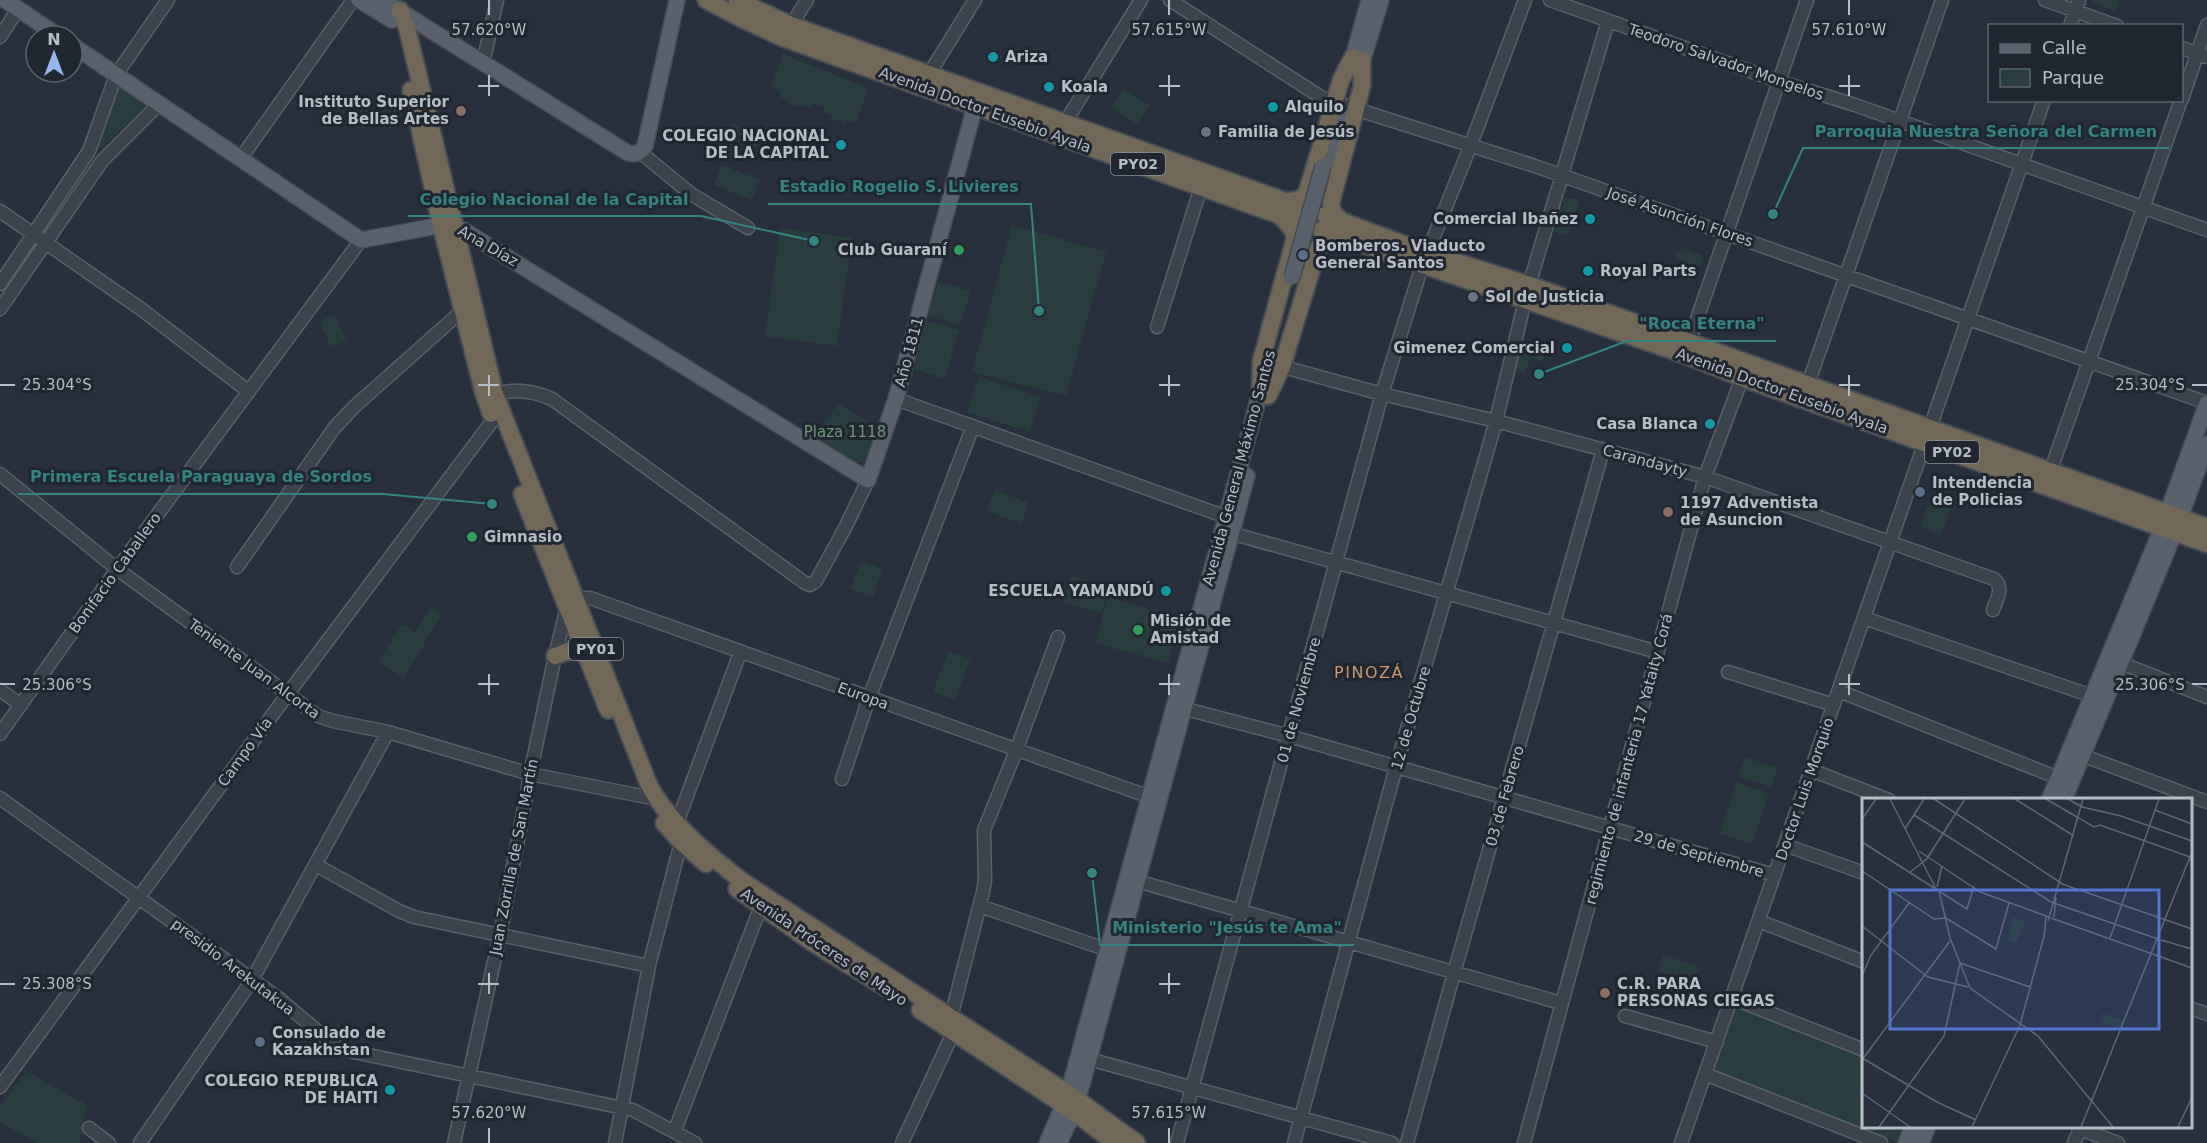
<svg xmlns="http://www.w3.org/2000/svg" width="2207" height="1143" font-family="'DejaVu Sans',sans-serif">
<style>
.green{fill:#2a3d3e}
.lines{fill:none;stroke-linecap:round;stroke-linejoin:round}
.minor-casing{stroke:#59606a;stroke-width:15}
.major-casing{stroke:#444b55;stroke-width:18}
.highway-casing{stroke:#464d57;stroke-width:20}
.minor{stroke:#3b424c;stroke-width:12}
.major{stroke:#59616c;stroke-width:15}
.highway{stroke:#716858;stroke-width:16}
.major-bridge-casing{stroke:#444b55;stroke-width:18;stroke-linecap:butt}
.major-bridge{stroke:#59616c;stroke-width:15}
.ticks{fill:none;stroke:#b7bdc7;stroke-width:2}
.culture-dot{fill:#0f9aa8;stroke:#202731;stroke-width:2}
.education-dot{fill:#8d6e63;stroke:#202731;stroke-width:2}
.worship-dot{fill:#6b7280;stroke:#202731;stroke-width:2}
.leisure-dot{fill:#2e9e5b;stroke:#202731;stroke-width:2}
.service-dot{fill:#5c6f8a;stroke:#202731;stroke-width:2}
.labels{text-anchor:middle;stroke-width:6;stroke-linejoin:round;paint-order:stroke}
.shield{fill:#202731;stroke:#8a909a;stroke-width:1.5}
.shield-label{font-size:14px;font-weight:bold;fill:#b7bdc7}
.poi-label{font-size:15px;font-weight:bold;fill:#b7bdc7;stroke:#202731;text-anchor:start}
.street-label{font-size:15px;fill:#b7bdc7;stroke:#202731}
.park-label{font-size:15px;fill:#709679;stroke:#202731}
.neighbourhood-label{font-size:16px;letter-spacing:1.5px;fill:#ca976f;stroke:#202731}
.inset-road{fill:none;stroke:#616874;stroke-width:1.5}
.view{fill:#5375d2;fill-opacity:0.15;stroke:#5375d2;stroke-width:3}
.inset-edge{fill:none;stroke:#b7bdc7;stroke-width:3}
.ticks-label{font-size:15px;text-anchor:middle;fill:#b7bdc7;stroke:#202731;stroke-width:6;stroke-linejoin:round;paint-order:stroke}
.leader{fill:none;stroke:#318480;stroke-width:2}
.callout-dot{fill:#318480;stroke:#202731;stroke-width:2}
.callout-label{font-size:16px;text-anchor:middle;font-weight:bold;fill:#318480;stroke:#202731;stroke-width:6;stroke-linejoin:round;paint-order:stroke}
</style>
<rect width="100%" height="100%" fill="#27303c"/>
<!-- green -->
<path class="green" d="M 2093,0 L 2120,0 L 2116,11 L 2092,2 Z
M 783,54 L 868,88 L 856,123 L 847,120 L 846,124 L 831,118 L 832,116 L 823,112 L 825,107 L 813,103 L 811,108 L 802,105 L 801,108 L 788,103 L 789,100 L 780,97 L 781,91 L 771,88 Z
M 117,83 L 147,103 L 147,105 L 101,148 L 98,146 L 115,84 Z
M 1123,89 L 1150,105 L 1137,125 L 1111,108 Z
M 730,123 L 761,134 L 756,148 L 725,136 Z
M 722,165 L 760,180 L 752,200 L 714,185 Z
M 84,168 L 87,168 L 87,170 L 43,230 Z
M 1565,198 L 1580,199 L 1568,236 L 1554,231 Z
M 1012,225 L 1106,252 L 1066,396 L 972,372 Z
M 780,228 L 852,238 L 837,346 L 765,336 Z
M 1680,247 L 1704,256 L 1700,267 L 1674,258 L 1676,250 L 1679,251 Z
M 938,282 L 971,291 L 960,325 L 928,316 Z
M 335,314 L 346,341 L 331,347 L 319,321 Z
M 927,321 L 959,330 L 945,379 L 914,369 Z
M 1523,347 L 1545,354 L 1543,361 L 1530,357 L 1525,373 L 1516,370 Z
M 979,377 L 1041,397 L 1030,432 L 967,412 Z
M 838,403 L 878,427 L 867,461 L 855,463 L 814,439 Z
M 1934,488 L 1955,496 L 1941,535 L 1920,527 Z
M 995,490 L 1029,503 L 1021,524 L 987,511 Z
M 861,561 L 883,569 L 873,597 L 850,589 Z
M 1072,576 L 1110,587 L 1101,613 L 1063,602 Z
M 1108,597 L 1181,618 L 1168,663 L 1095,643 Z
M 430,607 L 442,614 L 404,678 L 378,662 L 402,624 L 415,632 Z
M 948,651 L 970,659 L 955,700 L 933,692 Z
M 1745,757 L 1778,768 L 1771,787 L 1738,776 Z
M 1736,782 L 1769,794 L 1752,844 L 1719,833 Z
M 1663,955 L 1699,967 L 1694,983 L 1658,971 Z
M 1737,1006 L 1863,1053 L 1864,1126 L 1907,1127 L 1899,1142 L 1894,1142 L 1716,1073 L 1715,1068 Z
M 26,1071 L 87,1105 L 79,1143 L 38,1143 L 0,1123 L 0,1107 Z"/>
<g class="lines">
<!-- minor casing -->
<g class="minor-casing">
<path id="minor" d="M 1170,0 L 1324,99 L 1532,165 L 2207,403
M 1550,0 L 1778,81 L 1855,105 L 2207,230
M 2045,0 L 2117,26
M 2070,26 L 2079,0
M 787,32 L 807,0
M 0,37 L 18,9
M 2182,48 L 2207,57
M 483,63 L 497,0
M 929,74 L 975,0
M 2182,99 L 2207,25
M 1061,129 L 1141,0
M 640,152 L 691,194 L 748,228
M 241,158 L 353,0
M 0,211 L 141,309 L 248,391
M 0,284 L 89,151 L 116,75 L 168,0
M 0,309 L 102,161 L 159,104
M 1157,327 L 1201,187
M 1687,348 L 1807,0
M 1276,365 L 1382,394 L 1496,421 L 1705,477 L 1994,579 C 2004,587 1997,599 1993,610
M 1806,390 L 1942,0
M 489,397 C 510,387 531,390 552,399 L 805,583 L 810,585 L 816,581 L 846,526 L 868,480
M 896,399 L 1232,519
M 0,474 L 117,569 L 318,716 L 333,721 L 388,732 L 530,774 L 657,799
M 2048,478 L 2181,100
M 1223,531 L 1658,652
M 237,567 L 335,427 L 355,406 L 463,310
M 1864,618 L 2098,698
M 2113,660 L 2207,697
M 1728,672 L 1834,705
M 0,690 L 21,705
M 1839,691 L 2066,781
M 1178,707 L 1289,736 L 1774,875
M 0,734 L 117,569 L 361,240
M 2076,753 L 2207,802
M 1811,770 L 1889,800
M 842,779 L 869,698 L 973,426
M 0,798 L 277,997 L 334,1045 L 344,1050 L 633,1110 L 695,1143
M 1785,845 L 1864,873
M 316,865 L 399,911 L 414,917 L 649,966
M 1130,879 L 1561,1003
M 980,906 L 1108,950
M 1759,921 L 1864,962
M 1732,998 L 1864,1050
M 2190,1008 L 2207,1014
M 1625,1016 L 1717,1042
M 951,1017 L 983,892 L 985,880 L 984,830 L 1016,751 L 1058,637
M 1089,1059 L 1392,1143
M 1705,1074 L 1881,1143
M 0,1087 L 287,695 L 493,420
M 89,1128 L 109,1143
M 2080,1129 L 2118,1143
M 675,1130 L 761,906
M 140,1143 L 252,980 L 388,732
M 454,1143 L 500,935 L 532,765 L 555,656 L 567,607 L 576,598 L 590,598 L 1150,797
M 615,1143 L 649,966 L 681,842 L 677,823 L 740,653
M 902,1143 L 953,1033
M 1177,1143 L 1382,394 L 1422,266 L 1470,147 L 1525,0
M 1294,1143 L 1396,767 L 1496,421 L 1527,292 L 1608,21
M 1407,1143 L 1454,973 L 1603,450
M 1524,1143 L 1705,477 L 1742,378
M 1681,1143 L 2044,100
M 2074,1143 L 2081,1126"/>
</g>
<!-- major casing -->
<g class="major-casing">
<path id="major" d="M 5,0 L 58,36
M 359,0 L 392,20
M 382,0 L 628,153 C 637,155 640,153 645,146 L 677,0
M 72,45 L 361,240 L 448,224 L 463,230 L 868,480 L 896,399 L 975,106
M 1353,58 L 1369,0
M 1359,72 L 1381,0
M 1331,169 L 1345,118
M 2049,800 L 2162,528 L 2207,403
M 2064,800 L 2175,532 L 2207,444
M 1047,1143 L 1068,1094 L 1263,382
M 1059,1143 L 1074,1112 L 1089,1059 L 1247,476
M 1906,1143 L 1913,1126
M 1921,1143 L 1928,1126"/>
</g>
<!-- highway casing -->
<g class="highway-casing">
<path id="highway" d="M 706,0 L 738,17 L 783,38 L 1301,223
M 737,0 L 791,25 L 1305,208
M 400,10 L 407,28 L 495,394 L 647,780 C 661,816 714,860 745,883 L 1078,1100 L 1137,1143
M 411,90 L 441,225 L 483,391 L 491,414
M 1286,201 L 1297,200 L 1306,195 L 1341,80 L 1353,57
M 1325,215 L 1428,253 L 1530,285 L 2207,527
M 1342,221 L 1333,213 L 1331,203 L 1362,86 L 1362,60
M 1321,230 L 1685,355 L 1742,378 L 2207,544
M 1260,394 L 1261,361 L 1295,238 L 1293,230 L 1281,217
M 1268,396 L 1282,367 L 1318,248 L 1326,239 L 1338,235
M 522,494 L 608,710
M 555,656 L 582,646
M 664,823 L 681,842 L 706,864
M 737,889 L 813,943 L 886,988
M 920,1010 L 1074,1112 L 1115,1143"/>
</g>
<!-- minor -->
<use href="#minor" class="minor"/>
<!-- major -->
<use href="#major" class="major"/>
<!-- highway -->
<use href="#highway" class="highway"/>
<!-- major-bridge casing -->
<g class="major-bridge-casing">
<path id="major-bridge" d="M 1292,277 L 1323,166"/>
</g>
<!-- major-bridge -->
<use href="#major-bridge" class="major-bridge"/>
</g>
<!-- ticks -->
<path class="ticks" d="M 489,0 L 489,15M 1169,0 L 1169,15M 1849,0 L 1849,15M 489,75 L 489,96M 1169,75 L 1169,96M 1849,75 L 1849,96M 478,86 L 499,86M 1159,86 L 1180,86M 1839,86 L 1860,86M 489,375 L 489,396M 1169,375 L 1169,396M 1849,375 L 1849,396M 0,385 L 15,385M 478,385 L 499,385M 1159,385 L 1180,385M 1839,385 L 1860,385M 2192,385 L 2207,385M 489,674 L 489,695M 1169,674 L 1169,695M 1849,674 L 1849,695M 0,684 L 15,684M 478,684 L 499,684M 1159,684 L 1180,684M 1839,684 L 1860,684M 2192,684 L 2207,684M 489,973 L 489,994M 1169,973 L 1169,994M 0,984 L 15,984M 478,984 L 499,984M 1159,984 L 1180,984M 489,1128 L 489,1143M 1169,1128 L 1169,1143"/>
<!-- markers -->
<g class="culture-dot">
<circle cx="993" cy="57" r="6"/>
<circle cx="1049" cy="87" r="6"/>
<circle cx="1273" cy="107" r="6"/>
<circle cx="841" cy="145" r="6"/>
<circle cx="1590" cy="219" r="6"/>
<circle cx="1588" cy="271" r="6"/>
<circle cx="1567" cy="348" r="6"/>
<circle cx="1710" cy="424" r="6"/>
<circle cx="1166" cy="591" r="6"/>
<circle cx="390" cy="1090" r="6"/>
</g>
<g class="education-dot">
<circle cx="461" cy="111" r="6"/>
<circle cx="1668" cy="512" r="6"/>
<circle cx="1605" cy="993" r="6"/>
</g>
<g class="worship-dot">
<circle cx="1206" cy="132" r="6"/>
<circle cx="1473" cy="297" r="6"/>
</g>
<g class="leisure-dot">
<circle cx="959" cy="250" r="6"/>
<circle cx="472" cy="537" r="6"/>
<circle cx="1138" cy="630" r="6"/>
</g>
<g class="service-dot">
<circle cx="1303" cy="255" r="6"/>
<circle cx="1920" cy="492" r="6"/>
<circle cx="260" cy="1042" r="6"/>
</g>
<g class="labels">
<!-- shield labels -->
<g class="shield">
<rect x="1111" y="153" width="54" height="22" rx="4.5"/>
<rect x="1925" y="441" width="54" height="22" rx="4.5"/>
<rect x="569" y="638" width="54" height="22" rx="4.5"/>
</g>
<g class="shield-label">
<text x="1138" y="169">PY02</text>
<text x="1952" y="457">PY02</text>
<text x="596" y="654">PY01</text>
</g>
<!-- poi labels -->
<g class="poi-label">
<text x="1005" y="62">Ariza</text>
<text x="1061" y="92">Koala</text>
<text x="449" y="107" text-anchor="end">Instituto Superior<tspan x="449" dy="17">de Bellas Artes</tspan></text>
<text x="1285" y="112">Alquilo</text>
<text x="1218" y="137">Familia de Jesús</text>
<text x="829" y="141" text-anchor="end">COLEGIO NACIONAL<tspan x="829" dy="17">DE LA CAPITAL</tspan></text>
<text x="1578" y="224" text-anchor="end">Comercial Ibañez</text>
<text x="1315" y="251">Bomberos. Viaducto<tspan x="1315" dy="17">General Santos</tspan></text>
<text x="947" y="255" text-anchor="end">Club Guaraní</text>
<text x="1600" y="276">Royal Parts</text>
<text x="1485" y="302">Sol de Justicia</text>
<text x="1555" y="353" text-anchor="end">Gimenez Comercial</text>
<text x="1698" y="429" text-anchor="end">Casa Blanca</text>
<text x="1932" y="488">Intendencia<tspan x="1932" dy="17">de Policias</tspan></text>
<text x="1680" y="508">1197 Adventista<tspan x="1680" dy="17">de Asuncion</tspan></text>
<text x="484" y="542">Gimnasio</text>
<text x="1154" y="596" text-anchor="end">ESCUELA YAMANDÚ</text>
<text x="1150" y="626">Misión de<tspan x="1150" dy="17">Amistad</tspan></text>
<text x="1617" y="989">C.R. PARA<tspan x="1617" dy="17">PERSONAS CIEGAS</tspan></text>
<text x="272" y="1038">Consulado de<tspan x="272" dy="17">Kazakhstan</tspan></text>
<text x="378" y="1086" text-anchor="end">COLEGIO REPUBLICA<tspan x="378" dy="17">DE HAITI</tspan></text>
</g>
<!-- street labels -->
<g class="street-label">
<text transform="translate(1726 62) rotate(19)" y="5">Teodoro Salvador Mongelos</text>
<text transform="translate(985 110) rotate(20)" y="5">Avenida Doctor Eusebio Ayala</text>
<text transform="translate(1680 217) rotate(19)" y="5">José Asunción Flores</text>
<text transform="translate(488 246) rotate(30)" y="5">Ana Díaz</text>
<text transform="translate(909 352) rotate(-75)" y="5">Año 1811</text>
<text transform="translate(1782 391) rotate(20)" y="5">Avenida Doctor Eusebio Ayala</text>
<text transform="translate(1645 461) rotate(15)" y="5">Carandayty</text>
<text transform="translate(1239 468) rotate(-75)" y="5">Avenida General Máximo Santos</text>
<text transform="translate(115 573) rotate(-54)" y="5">Bonifacio Caballero</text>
<text transform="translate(254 669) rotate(36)" y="5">Teniente Juan Alcorta</text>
<text transform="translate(863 696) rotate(20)" y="5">Europa</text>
<text transform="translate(1299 700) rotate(-75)" y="5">01 de Noviembre</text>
<text transform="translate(1411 718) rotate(-74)" y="5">12 de Octubre</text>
<text transform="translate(245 752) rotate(-54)" y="5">Campo Vía</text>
<text transform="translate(1629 759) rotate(-75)" y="5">regimiento de infanteria 17 Yataity Corá</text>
<text transform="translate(1805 789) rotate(-71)" y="5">Doctor Luis Morquio</text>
<text transform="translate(1505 796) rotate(-74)" y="5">03 de Febrero</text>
<text transform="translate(1699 854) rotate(16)" y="5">29 de Septiembre</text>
<text transform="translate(514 857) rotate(-79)" y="5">Juan Zorrilla de San Martín</text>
<text transform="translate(824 947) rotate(34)" y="5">Avenida Próceres de Mayo</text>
<text transform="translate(233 967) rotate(37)" y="5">presidio Arekutakua</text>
</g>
<!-- park labels -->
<g class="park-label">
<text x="845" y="437">Plaza 1118</text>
</g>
<!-- neighbourhood labels -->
<g class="neighbourhood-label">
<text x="1369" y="678">PINOZÁ</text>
</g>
</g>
<!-- overview -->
<g transform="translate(1862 798)">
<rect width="330" height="330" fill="#27303c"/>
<path d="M 151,119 L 163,123 L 154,145 L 146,142 ZM 240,215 L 263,223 L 259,231 L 238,223 Z" fill="#2a3d3e"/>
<path class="inset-road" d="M 28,1 L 75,93M 72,1 L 202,87M 153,1 L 212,38M 184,1 L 232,29 L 238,27 L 328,59M 206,1 L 220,9 L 259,18 L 330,43M 293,12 L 330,26M 52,17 L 189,104 L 296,141M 0,21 L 14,1M 43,31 L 62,1M 0,44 L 105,111 L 112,88M 57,53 L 118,94 L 187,119M 66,59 L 103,1M 0,73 L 72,121 L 84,120 L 134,151 L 147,105M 47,75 L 66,60M 200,86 L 330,131M 75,89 L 80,68M 77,93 L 88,140 L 108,190 L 176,238 L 251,329M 192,119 L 194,99M 189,120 L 330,170M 186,123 L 221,1M 0,128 L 66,179 L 106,189M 182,140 L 184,118M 248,140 L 297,1M 299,142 L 330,151M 0,178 L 9,157 L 47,105M 0,260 L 75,304 L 114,322M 0,262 L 88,143M 0,295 L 48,329M 17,329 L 82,238 L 98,165 L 168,189M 110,329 L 158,227 L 182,138M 219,329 L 330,54M 316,329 L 330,299"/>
<path class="view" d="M 28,92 L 297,92 L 297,231 L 28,231 Z"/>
<rect width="330" height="330" class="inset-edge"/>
</g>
<g class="ticks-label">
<text x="489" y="35">57.620°W</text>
<text x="1169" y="35">57.615°W</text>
<text x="1849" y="35">57.610°W</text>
<text x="57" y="390">25.304°S</text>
<text x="2150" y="390">25.304°S</text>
<text x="57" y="690">25.306°S</text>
<text x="2150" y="690">25.306°S</text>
<text x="57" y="989">25.308°S</text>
<text x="489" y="1118">57.620°W</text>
<text x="1169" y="1118">57.615°W</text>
</g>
<!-- callouts -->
<path class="leader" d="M1773 214L1803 148H2169M1039 311L1031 204H768M814 241L701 216H408M1539 374L1627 341H1776M492 504L383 494H18M1092 873L1100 945H1354"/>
<g class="callout-dot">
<circle cx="1773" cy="214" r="6"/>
<circle cx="1039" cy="311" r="6"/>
<circle cx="814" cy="241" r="6"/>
<circle cx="1539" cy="374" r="6"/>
<circle cx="492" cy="504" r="6"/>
<circle cx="1092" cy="873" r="6"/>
</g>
<g class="callout-label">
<text x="1986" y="137">Parroquia Nuestra Señora del Carmen</text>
<text x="899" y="192">Estadio Rogelio S. Livieres</text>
<text x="554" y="205">Colegio Nacional de la Capital</text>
<text x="1702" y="329">"Roca Eterna"</text>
<text x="201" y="482">Primera Escuela Paraguaya de Sordos</text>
<text x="1227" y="933">Ministerio "Jesús te Ama"</text>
</g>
<!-- legend -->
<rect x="1988" y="24" width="195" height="78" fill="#202731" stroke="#5c636d" stroke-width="1.5"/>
<rect x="2000" y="44" width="30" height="9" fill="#59616c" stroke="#5c636d" stroke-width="1.5"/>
<text x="2042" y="54" font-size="18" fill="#b7bdc7">Calle</text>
<rect x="2000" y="69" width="30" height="18" fill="#2a3d3e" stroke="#5c636d" stroke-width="1.5"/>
<text x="2042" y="84" font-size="18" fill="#b7bdc7">Parque</text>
<!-- north arrow -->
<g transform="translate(54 54)"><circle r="28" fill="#202731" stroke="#5c636d" stroke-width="1.5"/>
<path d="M0-4.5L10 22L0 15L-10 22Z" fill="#96b7ed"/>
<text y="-9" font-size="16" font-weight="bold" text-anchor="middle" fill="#b7bdc7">N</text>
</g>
</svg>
